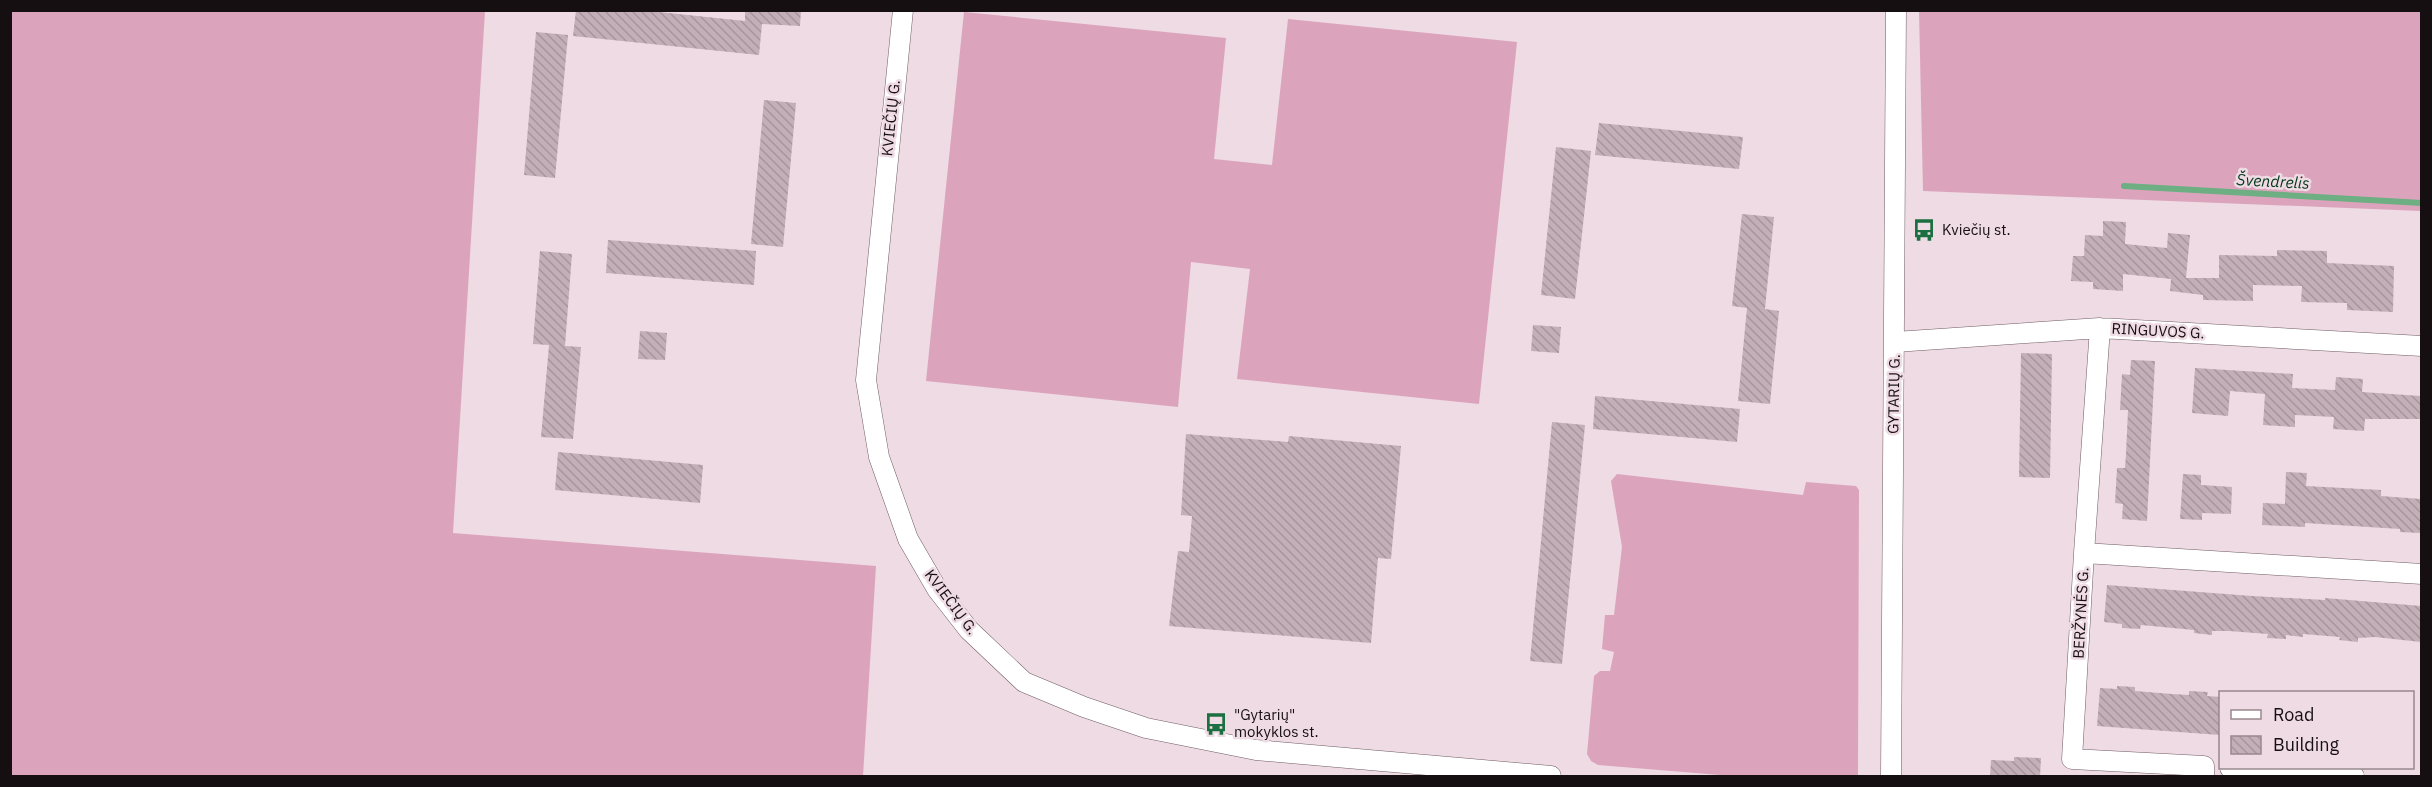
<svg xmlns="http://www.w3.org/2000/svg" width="2432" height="787" font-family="'IBM Plex Sans',sans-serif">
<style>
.grass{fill:#dba4bc}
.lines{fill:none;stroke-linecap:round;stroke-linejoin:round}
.stream{stroke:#6dae82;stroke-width:6}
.building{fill:url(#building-back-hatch)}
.minor-casing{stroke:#6f5d64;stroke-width:21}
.minor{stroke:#fff;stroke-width:20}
.labels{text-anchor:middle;stroke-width:5;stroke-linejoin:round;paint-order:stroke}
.street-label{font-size:15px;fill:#160f12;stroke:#efdbe3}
.poi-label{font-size:15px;fill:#160f12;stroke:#efdbe3;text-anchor:start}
.water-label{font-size:16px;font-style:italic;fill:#02381b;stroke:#efdbe3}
</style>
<defs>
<pattern id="building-back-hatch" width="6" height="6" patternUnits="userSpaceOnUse" patternTransform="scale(1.5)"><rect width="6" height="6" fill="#c3afb7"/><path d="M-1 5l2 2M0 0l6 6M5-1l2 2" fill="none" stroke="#a7959c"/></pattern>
</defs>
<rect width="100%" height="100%" fill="#efdbe3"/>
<!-- grass -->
<path class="grass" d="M 10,11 L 485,11 L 453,533 L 876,566 L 863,776 L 11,776 Z
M 1919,11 L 2421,11 L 2421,211 L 1923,191 Z
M 964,12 L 1226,38 L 1214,159 L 1272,165 L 1288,19 L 1517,42 L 1479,404 L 1237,379 L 1250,269 L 1191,262 L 1178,407 L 926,381 Z
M 1617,474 L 1803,495 L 1806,482 L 1856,486 L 1859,490 L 1858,776 L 1732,776 L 1598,765 L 1591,761 L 1587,754 L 1594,676 L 1600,671 L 1610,671 L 1614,652 L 1602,649 L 1605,615 L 1614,615 L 1622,547 L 1611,481 Z"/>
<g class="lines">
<!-- stream -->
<path class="stream" d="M 2124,186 L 2422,203"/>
</g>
<!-- building -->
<path class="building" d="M 576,10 L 640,10 L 745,21 L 745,10 L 801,10 L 800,26 L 762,24 L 759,55 L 573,36 Z
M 536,32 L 568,35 L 555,178 L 524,175 Z
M 764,100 L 796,103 L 783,247 L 751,244 Z
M 1599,123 L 1743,137 L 1739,169 L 1595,155 Z
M 1556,147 L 1591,151 L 1575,299 L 1541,295 Z
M 1742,214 L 1774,217 L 1765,309 L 1779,311 L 1770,404 L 1738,401 L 1747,308 L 1732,306 Z
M 2103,221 L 2126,222 L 2125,244 L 2167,248 L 2168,233 L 2190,235 L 2186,278 L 2219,278 L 2219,255 L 2277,256 L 2277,250 L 2327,251 L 2327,263 L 2394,266 L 2393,312 L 2347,310 L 2347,303 L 2301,302 L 2302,286 L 2253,285 L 2253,301 L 2203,300 L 2203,295 L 2170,291 L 2171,279 L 2123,274 L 2123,291 L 2093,289 L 2093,282 L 2071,281 L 2073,256 L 2084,256 L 2085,235 L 2103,236 Z
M 608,240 L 756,251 L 754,285 L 606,273 Z
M 540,251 L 572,254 L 565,346 L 581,347 L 573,439 L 541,437 L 549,345 L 533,344 Z
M 1533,325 L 1561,327 L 1559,353 L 1531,351 Z
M 640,331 L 667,333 L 665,360 L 638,359 Z
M 2021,353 L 2052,354 L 2050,478 L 2019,477 Z
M 2131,360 L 2155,361 L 2147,521 L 2122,519 L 2123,504 L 2115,503 L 2117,468 L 2125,468 L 2126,454 L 2128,410 L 2120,410 L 2122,374 L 2130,375 Z
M 2195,368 L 2293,374 L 2292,388 L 2335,390 L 2336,377 L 2363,379 L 2362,392 L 2421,396 L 2421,419 L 2365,419 L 2364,431 L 2333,429 L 2334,417 L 2295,415 L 2295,427 L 2263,425 L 2265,394 L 2230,391 L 2228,416 L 2192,413 Z
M 1595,396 L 1740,409 L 1737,442 L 1593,429 Z
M 1552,422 L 1585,425 L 1562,664 L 1530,661 Z
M 1186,434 L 1288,442 L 1289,436 L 1401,446 L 1391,559 L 1378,558 L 1371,643 L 1169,626 L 1178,551 L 1189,552 L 1192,516 L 1181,515 Z
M 558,452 L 703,465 L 700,503 L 555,490 Z
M 2286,472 L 2307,473 L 2306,486 L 2381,490 L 2381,496 L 2421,499 L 2421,533 L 2400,532 L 2400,529 L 2305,523 L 2305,527 L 2262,525 L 2263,503 L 2285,504 Z
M 2183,474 L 2201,475 L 2201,485 L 2232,487 L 2231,514 L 2202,513 L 2202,520 L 2180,519 Z
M 2107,585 L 2252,596 L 2325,600 L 2325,598 L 2421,606 L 2421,642 L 2375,637 L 2358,638 L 2358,642 L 2339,640 L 2340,637 L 2303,634 L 2303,637 L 2286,635 L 2286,639 L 2267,638 L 2268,634 L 2229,631 L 2212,631 L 2212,635 L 2194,633 L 2194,630 L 2141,625 L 2140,629 L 2122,628 L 2122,624 L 2104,622 Z
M 2117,686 L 2135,687 L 2135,691 L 2172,694 L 2189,695 L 2189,691 L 2208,692 L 2207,696 L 2220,697 L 2220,735 L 2097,726 L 2100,688 L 2117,689 Z
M 2014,757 L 2041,758 L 2040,777 L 1990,777 L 1991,760 L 2014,761 Z"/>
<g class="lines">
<!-- minor casing -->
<g class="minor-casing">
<path id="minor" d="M 903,10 L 866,380 L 879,457 L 908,539 L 937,589 L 969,630 L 1024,682 L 1084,707 L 1146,728 L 1256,750 L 1551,776
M 1895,342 L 2100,328 L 2422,346
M 2084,553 L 2100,328
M 2230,768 L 2354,776
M 1891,776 L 1896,10
M 2204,776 L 2204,766 L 2072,759 L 2084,553 L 2422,574"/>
</g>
<!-- minor -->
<use href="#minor" class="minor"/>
</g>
<!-- icons -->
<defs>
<g id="bus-bare" transform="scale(1.8)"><path d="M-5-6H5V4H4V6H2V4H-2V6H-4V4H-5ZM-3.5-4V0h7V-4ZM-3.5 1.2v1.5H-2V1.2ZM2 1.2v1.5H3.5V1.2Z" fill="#1c6f40" stroke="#efdbe3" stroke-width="2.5" paint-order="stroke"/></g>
</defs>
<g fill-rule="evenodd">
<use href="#bus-bare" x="1924" y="230"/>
<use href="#bus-bare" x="1216" y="724"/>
</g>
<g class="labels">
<!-- street labels -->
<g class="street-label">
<text transform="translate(891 118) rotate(-84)" y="5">KVIEČIŲ G.</text>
<text transform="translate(2158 331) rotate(3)" y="5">RINGUVOS G.</text>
<text transform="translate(1894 394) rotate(-89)" y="5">GYTARIŲ G.</text>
<text transform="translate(951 602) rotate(53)" y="5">KVIEČIŲ G.</text>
<text transform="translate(2081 613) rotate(-87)" y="5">BERŽYNĖS G.</text>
</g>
<!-- poi labels -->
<g class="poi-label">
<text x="1942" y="235">Kviečių st.</text>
<text x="1234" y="720">"Gytarių"<tspan x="1234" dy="17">mokyklos st.</tspan></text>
</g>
<!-- water labels -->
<g class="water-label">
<text transform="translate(2273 181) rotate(3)" y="6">Švendrelis</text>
</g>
</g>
<!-- border -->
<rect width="2432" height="787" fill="none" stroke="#160f12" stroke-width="24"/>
<!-- legend -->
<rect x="2219" y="691" width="195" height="78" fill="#efdbe3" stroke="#98898f" stroke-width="1.5"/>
<rect x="2231" y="710" width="30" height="9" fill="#ffffff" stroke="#98898f" stroke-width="1.5"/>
<text x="2273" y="721" font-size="18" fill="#160f12">Road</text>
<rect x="2231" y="736" width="30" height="18" fill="url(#building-back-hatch)" stroke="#98898f" stroke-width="1.5"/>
<text x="2273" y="751" font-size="18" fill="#160f12">Building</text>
</svg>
